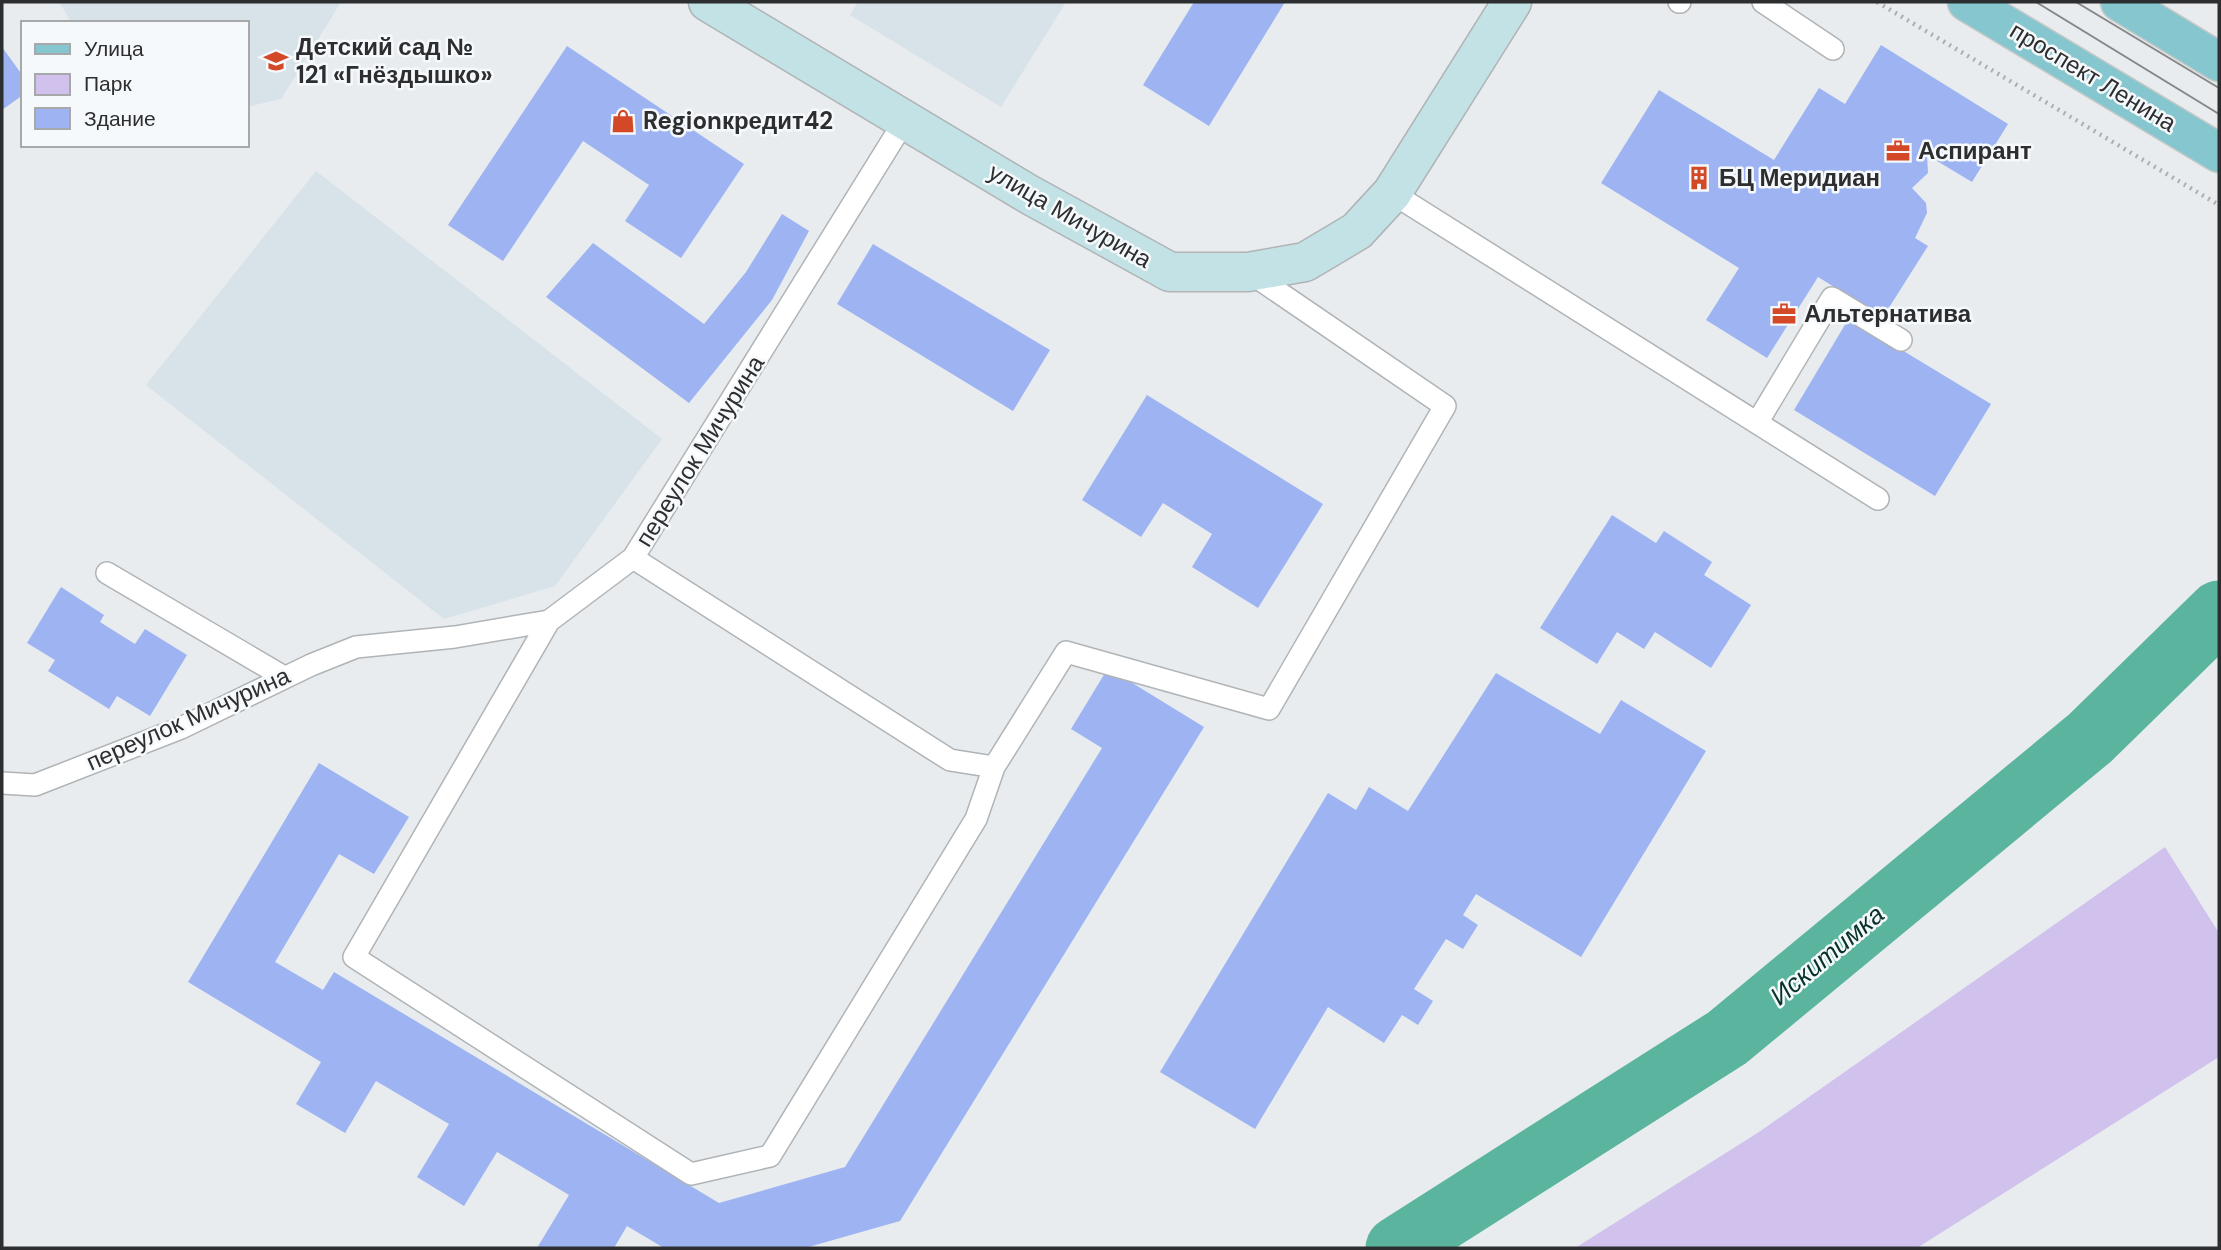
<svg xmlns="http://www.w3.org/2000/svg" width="2221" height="1250" font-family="'DM Sans',sans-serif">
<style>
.built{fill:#d7e2e9}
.green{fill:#d1c2ed}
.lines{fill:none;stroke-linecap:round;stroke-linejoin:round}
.river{stroke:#5bb59e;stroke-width:63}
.building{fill:#9eb3f2}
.lane-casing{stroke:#b0b4b6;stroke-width:24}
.secondary-casing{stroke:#b0b4b6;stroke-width:41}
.primary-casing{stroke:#c8c9c9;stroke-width:41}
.path{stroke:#acafb1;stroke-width:4.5;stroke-dasharray:2 5;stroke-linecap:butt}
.lane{stroke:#fff;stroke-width:21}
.secondary{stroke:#c2e2e6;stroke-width:38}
.primary{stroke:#86c6ce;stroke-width:38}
.tram{stroke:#848688;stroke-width:2}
.labels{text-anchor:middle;stroke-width:5;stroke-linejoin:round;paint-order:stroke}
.poi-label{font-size:24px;font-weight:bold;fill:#2d2e2f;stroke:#f6f9fc;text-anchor:start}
.street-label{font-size:24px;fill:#2d2e2f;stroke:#f6f9fc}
.water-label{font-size:26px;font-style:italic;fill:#063229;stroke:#f6f9fc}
</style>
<rect width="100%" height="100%" fill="#e8ecef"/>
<!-- built -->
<path class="built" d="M 59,2 L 341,2 L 281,99 L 247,107 L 247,23 L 72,23 Z
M 858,2 L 1066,2 L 1001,107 L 850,15 Z
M 316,171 L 662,439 L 555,586 L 444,619 L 146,385 Z"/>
<!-- green -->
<path class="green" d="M 2165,847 L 2219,933 L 2219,1057 L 1917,1248 L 1575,1248 L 1759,1132 Z"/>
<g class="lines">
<!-- river -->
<path class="river" d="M 1397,1248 L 1727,1038 L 2090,738 L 2219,612"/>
</g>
<!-- building -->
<path class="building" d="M 1194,2 L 1285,2 L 1209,126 L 1143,85 Z
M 1881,45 L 2008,124 L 1972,182 L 1927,155 L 1928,173 L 1912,188 L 1926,203 L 1927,213 L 1915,238 L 1928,246 L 1883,317 L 1818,277 L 1767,358 L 1706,320 L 1739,268 L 1601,183 L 1659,90 L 1774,160 L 1819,88 L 1845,104 Z
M 567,46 L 744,164 L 681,258 L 625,221 L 649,185 L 583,141 L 503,261 L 448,225 Z
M 2,47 L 23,76 L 23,95 L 2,110 Z
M 782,214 L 809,231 L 772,300 L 689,403 L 546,297 L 593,243 L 704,324 L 746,272 Z
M 873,244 L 1050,350 L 1013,411 L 837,304 Z
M 1849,318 L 1991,404 L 1935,496 L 1794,410 Z
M 1147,395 L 1323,504 L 1258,608 L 1192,567 L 1212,534 L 1163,503 L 1141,537 L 1082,500 Z
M 1612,515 L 1656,543 L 1664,531 L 1712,562 L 1704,575 L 1751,605 L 1711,668 L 1655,632 L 1644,649 L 1617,632 L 1597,664 L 1540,628 Z
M 61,587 L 104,615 L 100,622 L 135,644 L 145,629 L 187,655 L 150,716 L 117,696 L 109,709 L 48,671 L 55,660 L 27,643 Z
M 1108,668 L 1204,727 L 900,1221 L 805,1248 L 664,1248 L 627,1226 L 614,1248 L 537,1248 L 569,1195 L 497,1152 L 464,1206 L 417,1177 L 449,1124 L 376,1081 L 345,1133 L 296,1104 L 321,1062 L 188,982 L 319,763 L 409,817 L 374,874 L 339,854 L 275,962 L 323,990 L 334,972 L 719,1203 L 845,1167 L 1102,748 L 1071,729 Z
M 1496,673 L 1600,734 L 1621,700 L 1706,751 L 1581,957 L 1476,894 L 1463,915 L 1478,925 L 1463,949 L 1446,939 L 1414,989 L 1433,1001 L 1418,1025 L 1402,1015 L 1384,1043 L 1328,1007 L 1255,1129 L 1160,1072 L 1328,793 L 1356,810 L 1369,787 L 1408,811 Z"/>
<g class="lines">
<!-- lane casing -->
<g class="lane-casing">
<path id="lane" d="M 1679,2 L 1680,2
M 1763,2 L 1833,49
M 1392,193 L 1878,499
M 1757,423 L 1832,298 L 1901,340
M 633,558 L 950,760 L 994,767
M 107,573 L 284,677
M 549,621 L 354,957 L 691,1174 L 770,1156 L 976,819 L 994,767 L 1066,652 L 1269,709 L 1445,406 L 1249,272
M 2,783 L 35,785 L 181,728 L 311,665 L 356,647 L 455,637 L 549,621 L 633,558 L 905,120"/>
</g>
<!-- secondary casing -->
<g class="secondary-casing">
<path id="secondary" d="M 708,2 L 1030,195 L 1170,272 L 1248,272 L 1305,262 L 1357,231 L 1392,193 L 1512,2"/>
</g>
<!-- primary casing -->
<g class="primary-casing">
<path id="primary" d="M 1967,2 L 2219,153
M 2120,2 L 2219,62"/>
</g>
<!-- path -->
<path class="path" d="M 1877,2 L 2219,205"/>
<!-- lane -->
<use href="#lane" class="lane"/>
<!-- secondary -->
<use href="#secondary" class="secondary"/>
<!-- primary -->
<use href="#primary" class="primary"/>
<!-- tram -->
<path class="tram" d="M 2036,2 L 2219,114
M 2076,2 L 2219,88"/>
</g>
<!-- icons -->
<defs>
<g id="school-bare" transform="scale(1.89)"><path d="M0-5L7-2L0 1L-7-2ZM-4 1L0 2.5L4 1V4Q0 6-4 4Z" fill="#d34928" stroke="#f6f9fc" stroke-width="2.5" paint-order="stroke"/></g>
<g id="shop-bare" transform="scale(1.89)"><path d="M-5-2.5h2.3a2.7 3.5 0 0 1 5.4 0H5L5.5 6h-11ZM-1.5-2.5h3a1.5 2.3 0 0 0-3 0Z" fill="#d34928" stroke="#f6f9fc" stroke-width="2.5" paint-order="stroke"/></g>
<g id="office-bare" transform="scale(1.89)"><path d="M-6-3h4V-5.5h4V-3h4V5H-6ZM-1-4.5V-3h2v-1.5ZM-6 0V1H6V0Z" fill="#d34928" stroke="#f6f9fc" stroke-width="2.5" paint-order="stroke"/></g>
<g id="building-bare" transform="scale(1.89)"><path d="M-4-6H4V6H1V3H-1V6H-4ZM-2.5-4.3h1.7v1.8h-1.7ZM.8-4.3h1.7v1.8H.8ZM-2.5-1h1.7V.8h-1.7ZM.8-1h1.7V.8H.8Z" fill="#d34928" stroke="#f6f9fc" stroke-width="2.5" paint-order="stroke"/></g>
</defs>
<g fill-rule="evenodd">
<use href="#school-bare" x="276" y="61"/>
<use href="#shop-bare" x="623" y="121"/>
<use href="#office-bare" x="1898" y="151"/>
<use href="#building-bare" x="1699" y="178"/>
<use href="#office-bare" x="1784" y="314"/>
</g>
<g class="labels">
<!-- poi labels -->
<g class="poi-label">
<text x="296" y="55">Детский сад №<tspan x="296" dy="28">121 «Гнёздышко»</tspan></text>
<text x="643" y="129">Regionкредит42</text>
<text x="1918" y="159">Аспирант</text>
<text x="1719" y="186">БЦ Меридиан</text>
<text x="1804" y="322">Альтернатива</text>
</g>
<!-- street labels -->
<g class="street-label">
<text transform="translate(2093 77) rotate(31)" y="8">проспект Ленина</text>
<text transform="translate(1070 216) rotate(30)" y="8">улица Мичурина</text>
<text transform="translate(700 451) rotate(-58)" y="8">переулок Мичурина</text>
<text transform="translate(188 719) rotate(-24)" y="8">переулок Мичурина</text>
</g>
<!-- water labels -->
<g class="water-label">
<text transform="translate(1827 955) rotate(-40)" y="9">Искитимка</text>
</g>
</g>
<!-- border -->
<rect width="2221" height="1250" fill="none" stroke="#2d2e2f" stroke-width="7"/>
<!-- legend -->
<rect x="21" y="21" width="228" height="126" fill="#f6f9fc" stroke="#a6a8aa" stroke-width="2"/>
<rect x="35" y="44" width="35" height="10" fill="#86c6ce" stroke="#a6a8aa" stroke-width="2"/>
<text x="84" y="56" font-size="21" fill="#2d2e2f">Улица</text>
<rect x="35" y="74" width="35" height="21" fill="#d1c2ed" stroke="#a6a8aa" stroke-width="2"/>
<text x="84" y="91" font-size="21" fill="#2d2e2f">Парк</text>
<rect x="35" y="108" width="35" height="21" fill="#9eb3f2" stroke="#a6a8aa" stroke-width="2"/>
<text x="84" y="126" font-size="21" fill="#2d2e2f">Здание</text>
</svg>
